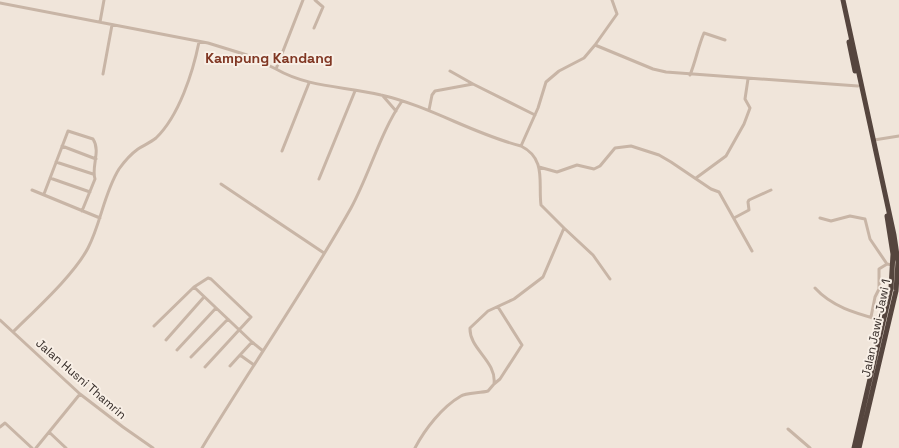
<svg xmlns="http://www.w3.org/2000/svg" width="899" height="448" font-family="'Space Grotesk',sans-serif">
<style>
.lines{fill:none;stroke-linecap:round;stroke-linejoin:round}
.street{stroke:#c8b5a6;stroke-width:3}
.highway{stroke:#55453e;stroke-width:5}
.labels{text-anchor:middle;stroke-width:4;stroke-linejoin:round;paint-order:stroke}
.street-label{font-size:12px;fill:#342b27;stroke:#f8efe6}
.quarter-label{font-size:14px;font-weight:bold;fill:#803723;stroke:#f8efe6}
</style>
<rect width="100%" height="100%" fill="#f0e5da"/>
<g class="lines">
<!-- street -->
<path class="street" d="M 303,0 L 276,69 C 309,88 345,86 381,95 C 430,106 473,134 521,146
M 612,0 L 617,14 L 595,45 L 653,69 L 666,72 L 858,86
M 0,3 L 208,43 L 247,55 L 276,69
M 100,22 L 104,0
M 314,28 L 323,7 L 315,0
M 450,71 L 473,84
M 103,74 L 112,25
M 690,75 C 696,60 698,47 704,33 L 725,40
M 383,96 L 396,111
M 429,110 L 432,95 L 435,91 L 473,84 L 535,115
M 874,140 L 899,136
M 62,146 L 96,159
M 282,151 L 309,83
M 56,162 L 93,174
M 539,167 L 557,172 L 577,165 L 594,169 L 600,166 L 615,148 L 631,146 L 659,155 L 671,162 L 711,189 L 719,192 L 752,251
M 50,178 L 90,192
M 696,178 L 726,156 L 744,124 L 750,108 L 745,99 L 748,79
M 319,179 L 355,91
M 221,184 L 324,253
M 32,190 L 100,218
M 44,194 L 68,131 L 93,139 C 101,151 91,167 95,179 L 82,211
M 734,218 L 749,210 L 748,202 L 749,200 L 771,190
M 820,218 L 831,221 L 850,216 L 865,219 L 870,239 L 887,264 L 893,265
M 564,228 L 593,255 L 610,279
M 194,287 L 208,278 L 211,279 L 251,317 L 205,367
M 815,288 C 833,308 859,314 884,321
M 871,317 L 875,297 L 879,289 L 879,269 L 887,264
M 0,320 L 80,394 L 123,427 L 153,448
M 154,326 L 194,287 L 252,342 L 240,355
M 13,332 C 35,310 74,275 88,248 C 101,223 104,193 119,169 C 124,162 131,154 138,149 C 144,145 150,143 156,138 C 179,116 193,72 199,42
M 166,340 L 204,297
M 252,342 L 263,351
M 177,350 L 216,308
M 191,357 L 228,319
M 230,366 L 240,355 L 254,365
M 494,384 L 500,379 L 522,345 L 498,307
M 0,427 L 5,423 L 32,448
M 788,429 L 810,448
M 49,432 L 66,448
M 36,448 L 80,394
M 202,448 C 251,367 305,290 351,208 C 370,173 380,133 402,101
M 415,448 C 425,429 442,407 461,396 C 465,393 481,393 488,391 L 494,384 C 497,361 469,349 470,328 L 488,311 L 514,299 L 543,277 L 564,228 L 541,205 C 538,183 547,159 521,146 L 538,108 L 546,82 L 559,71 L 584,58 L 595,45"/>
<!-- highway -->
<path class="highway" d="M 843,0 L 894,235 L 898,262 L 896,291 L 859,448
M 849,42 L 855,71
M 854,448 L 891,288 L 893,254 L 887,216"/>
</g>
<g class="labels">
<!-- street labels -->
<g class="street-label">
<text transform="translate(876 328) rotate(-78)" y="4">Jalan Jawi-Jawi 1</text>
<text transform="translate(81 379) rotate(41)" y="4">Jalan Husni Thamrin</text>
</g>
<!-- quarter labels -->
<g class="quarter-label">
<text x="269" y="63">Kampung Kandang</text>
</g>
</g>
</svg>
